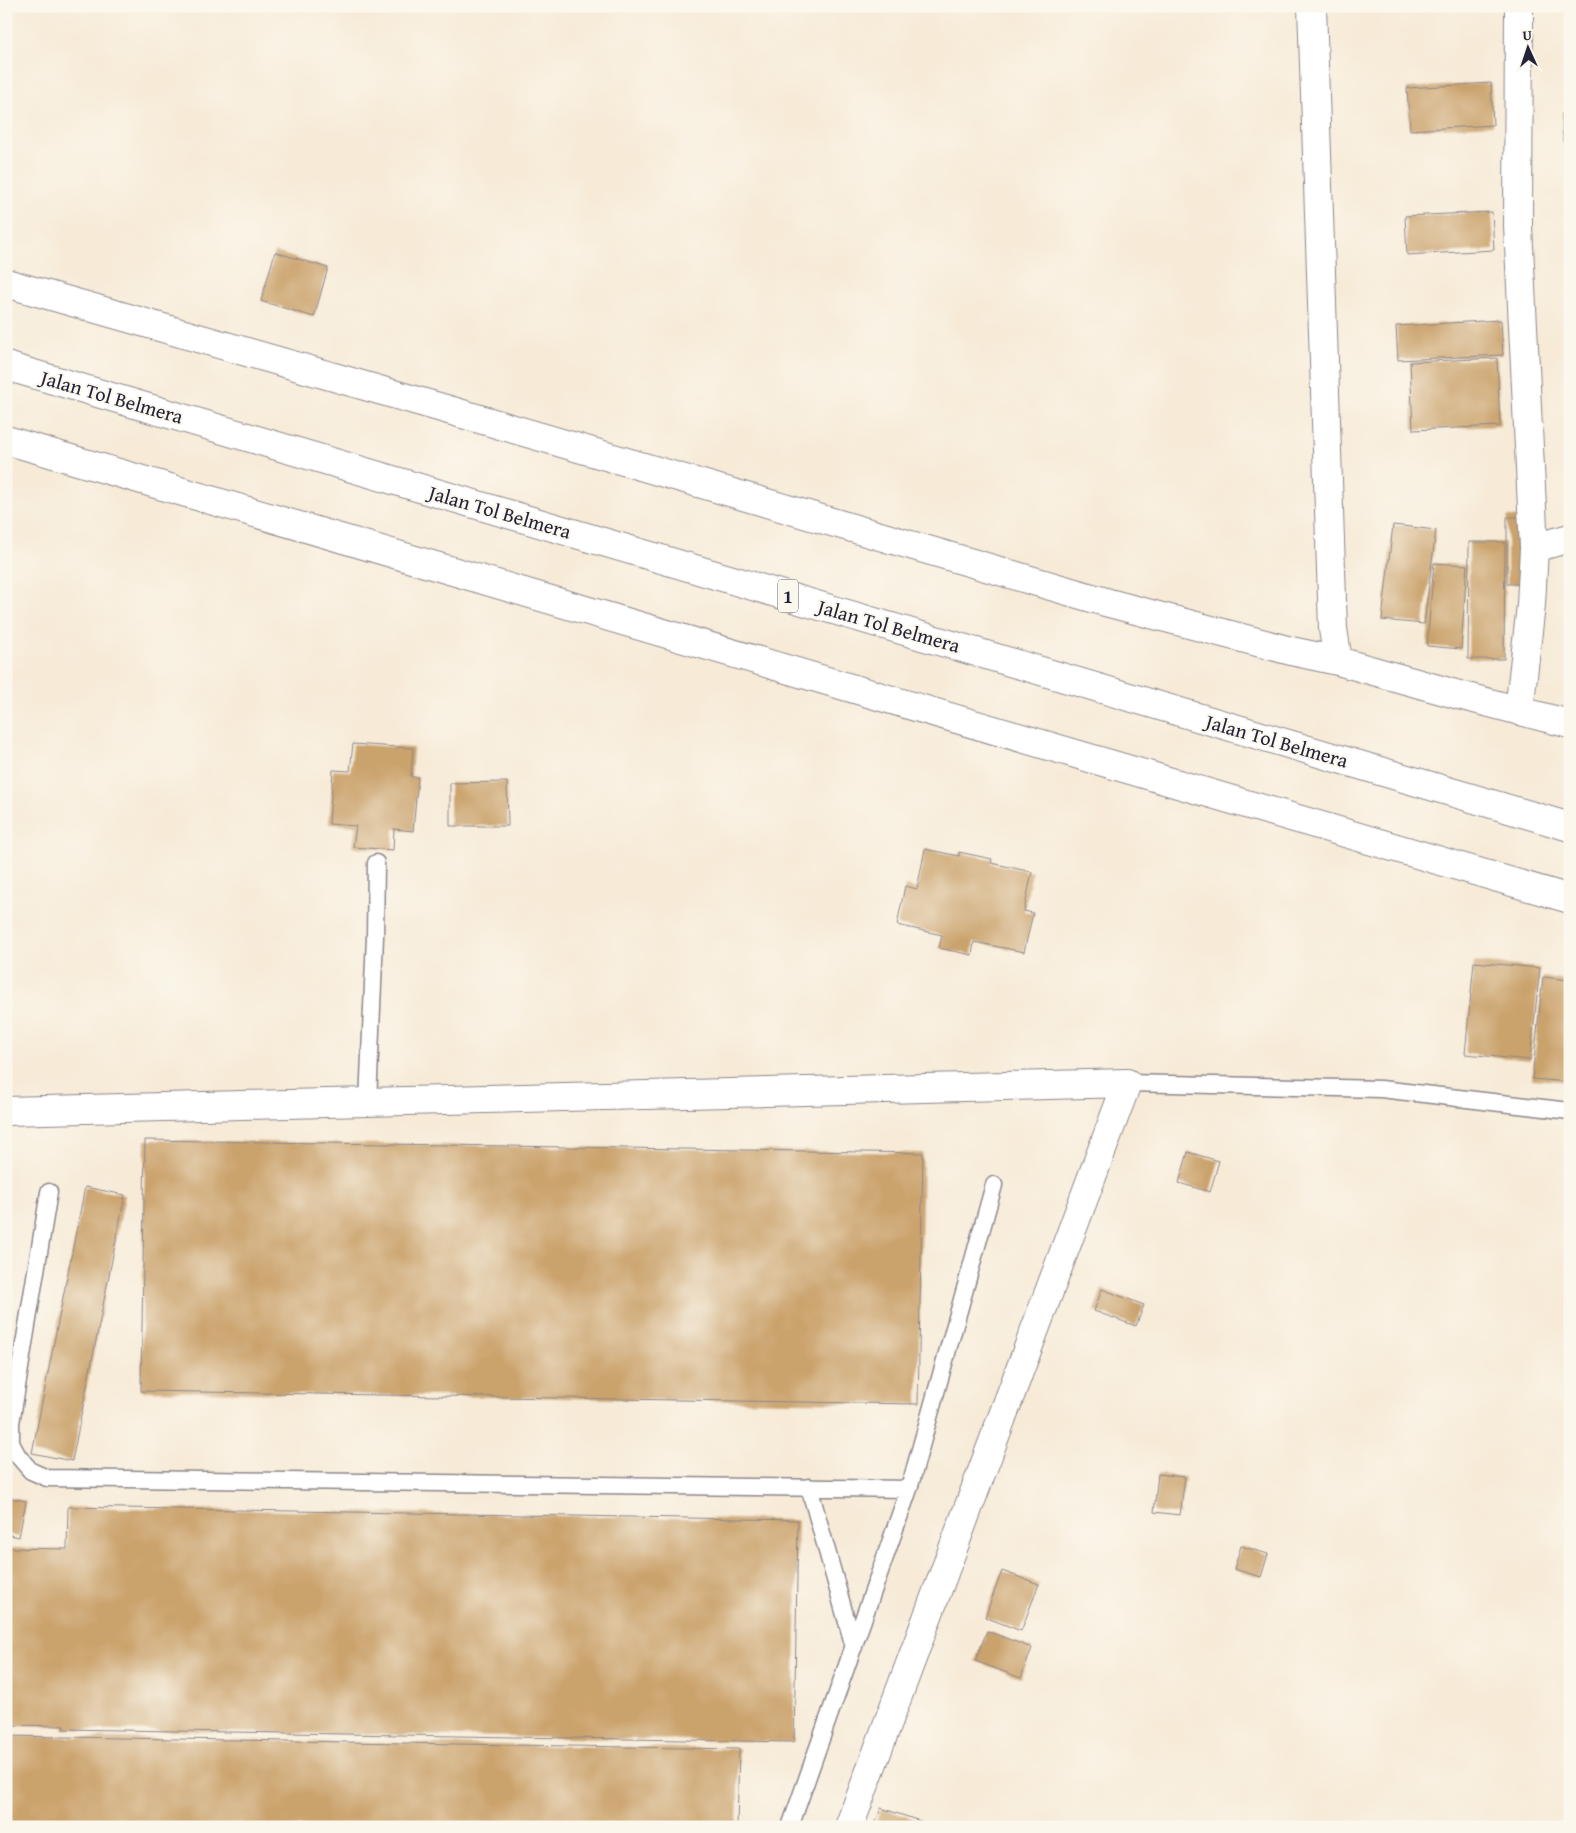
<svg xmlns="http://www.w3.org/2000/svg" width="1576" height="1833" font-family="'Gentium Book Plus',serif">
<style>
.building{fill:#caa26c}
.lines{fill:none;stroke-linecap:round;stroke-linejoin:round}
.service-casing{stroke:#8c868a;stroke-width:19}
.minor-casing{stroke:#8c868a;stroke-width:30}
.motorway-casing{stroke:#8c868a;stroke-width:30}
.service{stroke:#fff;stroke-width:16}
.minor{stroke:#fff;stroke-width:28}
.motorway{stroke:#fff;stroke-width:28}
.labels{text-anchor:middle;stroke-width:4;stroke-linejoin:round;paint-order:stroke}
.shield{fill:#fbf7ec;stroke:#636270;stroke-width:1}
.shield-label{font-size:19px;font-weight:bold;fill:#22223b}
.street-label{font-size:20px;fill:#22223b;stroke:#fbf7ec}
</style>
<rect width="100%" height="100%" fill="#fbf7ec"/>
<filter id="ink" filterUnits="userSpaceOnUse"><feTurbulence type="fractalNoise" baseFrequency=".02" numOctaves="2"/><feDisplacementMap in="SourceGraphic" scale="10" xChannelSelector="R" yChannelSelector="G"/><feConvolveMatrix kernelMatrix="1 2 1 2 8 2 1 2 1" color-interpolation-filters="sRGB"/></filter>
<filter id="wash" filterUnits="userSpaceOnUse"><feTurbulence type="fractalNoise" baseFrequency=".0096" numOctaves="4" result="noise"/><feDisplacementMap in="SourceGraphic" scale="20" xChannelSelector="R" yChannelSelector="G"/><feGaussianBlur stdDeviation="1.12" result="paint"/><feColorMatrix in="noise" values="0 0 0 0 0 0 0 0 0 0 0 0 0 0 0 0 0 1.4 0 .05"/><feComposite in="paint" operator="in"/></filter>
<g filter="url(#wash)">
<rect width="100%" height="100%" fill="#f7ebd8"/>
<g id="blocks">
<!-- building -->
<path class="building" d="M 1491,83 L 1493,125 L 1410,130 L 1407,88 Z
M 1570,112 L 1570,142 L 1563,142 L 1562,113 Z
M 1492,212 L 1494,250 L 1407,255 L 1405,216 Z
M 275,252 L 328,268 L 314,317 L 261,301 Z
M 1501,320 L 1503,355 L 1398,360 L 1396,326 Z
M 1497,358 L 1500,426 L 1413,430 L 1410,362 Z
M 1507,517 L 1532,517 L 1531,584 L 1507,584 Z
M 1393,525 L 1436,530 L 1424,624 L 1382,620 Z
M 1469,542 L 1505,542 L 1504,659 L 1468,659 Z
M 1434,563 L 1467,565 L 1461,649 L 1427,646 Z
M 353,744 L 413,748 L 411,777 L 418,777 L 413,831 L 394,829 L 393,850 L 353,847 L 356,826 L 329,824 L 333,770 L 350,771 Z
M 507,782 L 508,826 L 450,826 L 450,783 Z
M 925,849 L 959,856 L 959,852 L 992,859 L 991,863 L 1032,872 L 1024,911 L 1033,913 L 1024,952 L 974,942 L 972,955 L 939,948 L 942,935 L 897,925 L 905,886 L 917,889 Z
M 1474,962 L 1540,968 L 1530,1060 L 1465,1054 Z
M 1543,977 L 1570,980 L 1570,1082 L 1532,1079 Z
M 145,1140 L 923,1153 L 918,1404 L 141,1391 Z
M 1188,1152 L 1219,1161 L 1210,1192 L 1179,1183 Z
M 85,1187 L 125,1195 L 72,1461 L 32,1453 Z
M 1102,1289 L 1144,1305 L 1136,1326 L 1094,1311 Z
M 1158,1474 L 1185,1477 L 1180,1515 L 1154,1512 Z
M 6,1497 L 26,1501 L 19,1537 L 6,1534 Z
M 68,1507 L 798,1520 L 794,1742 L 63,1729 L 64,1726 L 6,1725 L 6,1548 L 67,1549 Z
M 1241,1546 L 1268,1554 L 1261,1577 L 1234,1569 Z
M 1002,1571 L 1039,1584 L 1021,1631 L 985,1617 Z
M 987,1631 L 1032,1648 L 1021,1678 L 975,1661 Z
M 6,1736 L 739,1749 L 737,1827 L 6,1827 Z
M 881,1808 L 935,1826 L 935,1827 L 874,1827 Z"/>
</g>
</g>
<g filter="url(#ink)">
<use href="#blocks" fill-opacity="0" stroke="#8c868a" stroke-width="1"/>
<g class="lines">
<!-- service casing -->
<g class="service-casing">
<path id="service" d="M 1127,1083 L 1381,1089 L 1570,1111
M 368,1102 L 375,937 L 376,863
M 49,1192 L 11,1423 L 11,1443 L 18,1456 L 31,1471 L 47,1478 L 909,1489
M 809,1487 L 854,1647
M 790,1827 L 909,1489 L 994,1185"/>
</g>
<!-- minor casing -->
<g class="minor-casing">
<path id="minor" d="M 1312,6 L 1333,629 L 1338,661
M 6,283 L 442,408 L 1109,603 L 1291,651 L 1338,661 L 1459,695 L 1570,724
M 1534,548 L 1570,538
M 1519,711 L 1531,605 L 1534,548 L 1518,226 L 1519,6
M 6,1111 L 1127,1083 L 849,1827"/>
</g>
<!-- motorway casing -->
<g class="motorway-casing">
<path id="motorway" d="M 6,366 L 1570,827
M 6,440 L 1570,899"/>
</g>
<!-- service -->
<use href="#service" class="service"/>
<!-- minor -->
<use href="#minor" class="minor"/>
<!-- motorway -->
<use href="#motorway" class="motorway"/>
</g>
</g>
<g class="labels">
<!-- shield labels -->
<rect class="shield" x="778" y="579.5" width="20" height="33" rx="4"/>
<g class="shield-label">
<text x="788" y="603">1</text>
</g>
<!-- street labels -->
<g class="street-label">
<text transform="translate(112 397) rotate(16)" y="7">Jalan Tol Belmera</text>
<text transform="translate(500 512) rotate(16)" y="7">Jalan Tol Belmera</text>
<text transform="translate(889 626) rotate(16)" y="7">Jalan Tol Belmera</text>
<text transform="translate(1277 741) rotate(16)" y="7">Jalan Tol Belmera</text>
</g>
</g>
<!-- margin -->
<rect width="1576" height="1833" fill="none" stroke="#fbf7ec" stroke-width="25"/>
<!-- north arrow -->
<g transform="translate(1528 48) rotate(357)" stroke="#fbf7ec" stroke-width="4" paint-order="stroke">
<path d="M0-4L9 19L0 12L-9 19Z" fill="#22223b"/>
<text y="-8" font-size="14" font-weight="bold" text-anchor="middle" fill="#22223b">U</text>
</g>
</svg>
